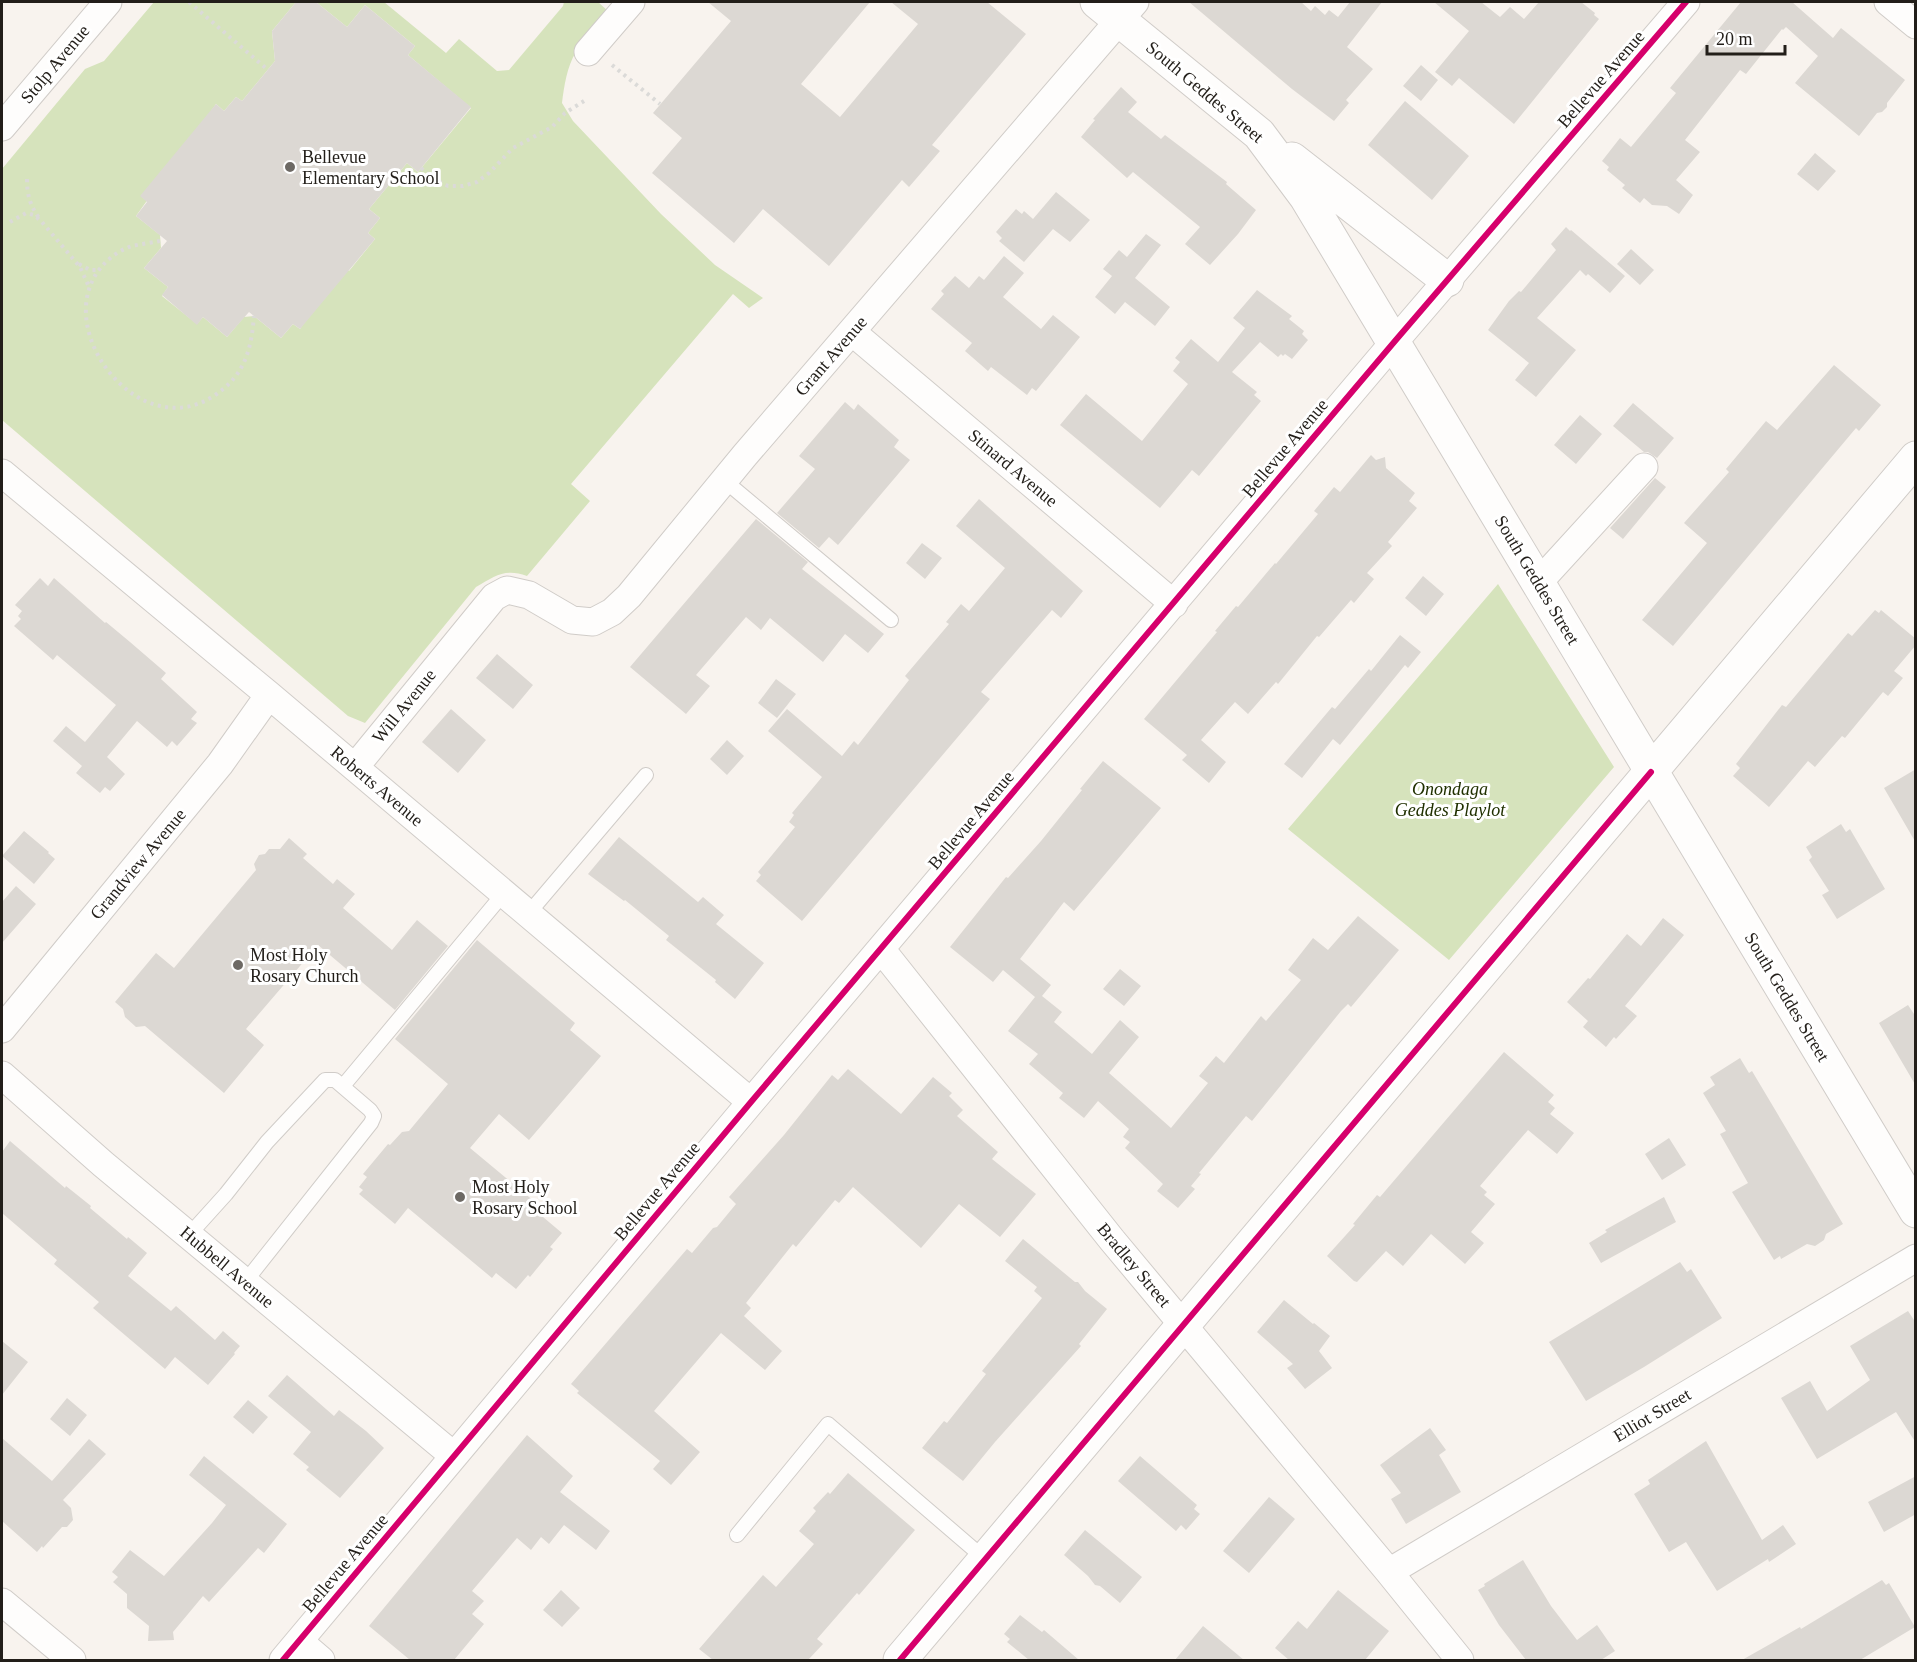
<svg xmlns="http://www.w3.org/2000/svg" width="1917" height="1662" font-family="Georgia,serif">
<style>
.green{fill:#d6e3bc}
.building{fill:#dcd8d3}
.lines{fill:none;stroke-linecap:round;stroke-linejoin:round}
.lane-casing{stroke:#d0ccc8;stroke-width:16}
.street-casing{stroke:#d0ccc8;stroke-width:29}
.secondary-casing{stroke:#d0ccc8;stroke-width:35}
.path{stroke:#dbdad8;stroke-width:4;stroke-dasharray:3 4.5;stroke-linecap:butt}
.lane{stroke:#fefdfc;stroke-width:14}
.street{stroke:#fefdfc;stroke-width:27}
.secondary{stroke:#fefdfc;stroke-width:33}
.cycleway-casing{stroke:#fff;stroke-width:10}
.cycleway{stroke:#d6006c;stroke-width:6}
.poi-dot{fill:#6d6964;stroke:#fff;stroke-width:2}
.labels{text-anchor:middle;stroke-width:6;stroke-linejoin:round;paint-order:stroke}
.street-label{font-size:18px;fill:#221e19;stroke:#fff}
.poi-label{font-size:18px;fill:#221e19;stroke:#fff;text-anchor:start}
.park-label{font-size:18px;font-style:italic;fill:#203000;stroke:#fff}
</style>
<rect width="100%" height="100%" fill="#f8f3ee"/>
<!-- green -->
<path class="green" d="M 154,2 L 296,2 L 272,31 L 275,61 L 242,101 L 236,97 L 224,111 L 216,104 L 136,216 L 160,235 L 161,248 L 144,268 L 168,287 L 162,296 L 197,324 L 203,317 L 227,337 L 244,317 L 254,316 L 281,338 L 293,324 L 300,329 L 342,265 L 349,271 L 375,239 L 368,233 L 380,218 L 369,209 L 407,163 L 418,172 L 471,108 L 408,55 L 415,46 L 365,5 L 347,27 L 316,2 L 384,2 L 446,53 L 459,39 L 497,71 L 509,70 L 563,6 L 564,2 L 598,2 L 608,11 C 600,26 585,37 576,52 C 567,66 564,87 562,103 L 573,121 L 661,214 L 715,265 L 763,298 L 749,308 L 733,294 L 571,484 L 590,501 L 527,576 C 505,568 495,576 476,587 L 365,723 L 348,716 L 2,420 L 2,169 L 85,69 L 104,61 Z
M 1498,584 L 1614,767 L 1449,960 L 1288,829 Z"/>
<!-- building -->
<path class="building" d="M 296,2 L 316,2 L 347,27 L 365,5 L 415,46 L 408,55 L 471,107 L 418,172 L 407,163 L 369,209 L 380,218 L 368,233 L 375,239 L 300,329 L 293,324 L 281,338 L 249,312 L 227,337 L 203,317 L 197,325 L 162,295 L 168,287 L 144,268 L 167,241 L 136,216 L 147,202 L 140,196 L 216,104 L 224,111 L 236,97 L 242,101 L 275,61 L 272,31 Z
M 708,2 L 870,2 L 801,84 L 840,117 L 918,24 L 891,2 L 987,2 L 1026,34 L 932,145 L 940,151 L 909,187 L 902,180 L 829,266 L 763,209 L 734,243 L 652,173 L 682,138 L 653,113 L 731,21 Z
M 1189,2 L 1301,2 L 1311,11 L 1315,6 L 1325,15 L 1329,10 L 1338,17 L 1350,2 L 1382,2 L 1347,47 L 1373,69 L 1346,100 L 1349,103 L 1334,121 L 1292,89 Z
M 1434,2 L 1481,2 L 1500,17 L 1510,7 L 1524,19 L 1539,2 L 1581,2 L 1595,13 L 1594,15 L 1599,19 L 1514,124 L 1459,78 L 1452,86 L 1435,72 L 1469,31 Z
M 1741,2 L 1792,2 L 1833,38 L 1841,28 L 1905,80 L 1887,103 L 1887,107 L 1882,112 L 1877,113 L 1859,136 L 1795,83 L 1818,56 L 1786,27 L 1783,30 L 1782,29 L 1746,74 L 1740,70 L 1685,140 L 1700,152 L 1676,180 L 1693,195 L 1679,214 L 1667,206 L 1652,205 L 1644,198 L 1640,203 L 1622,188 L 1625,185 L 1607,170 L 1609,167 L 1602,161 L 1620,138 L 1631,147 L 1676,93 L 1670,88 Z
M 1421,65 L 1438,80 L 1421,101 L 1403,86 Z
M 1121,87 L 1137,102 L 1128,112 L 1161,139 L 1165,135 L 1227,182 L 1226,184 L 1256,210 L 1238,234 L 1210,265 L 1185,244 L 1200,227 L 1133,172 L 1127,178 L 1081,137 L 1095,120 L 1093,119 Z
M 1405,101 L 1469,156 L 1432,200 L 1368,145 Z
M 1815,153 L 1836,171 L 1818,191 L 1797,174 Z
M 1056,192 L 1090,220 L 1070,242 L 1053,229 L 1024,262 L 999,241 L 1002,238 L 996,232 L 1016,209 L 1022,214 L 1024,211 L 1033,219 Z
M 1566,227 L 1570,231 L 1571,230 L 1625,276 L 1610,293 L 1588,274 L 1586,276 L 1580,270 L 1537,318 L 1576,350 L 1536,397 L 1515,380 L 1529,363 L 1488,330 L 1509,301 L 1519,291 L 1521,292 L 1556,250 L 1551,244 Z
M 1146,234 L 1161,245 L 1135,278 L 1170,307 L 1155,326 L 1125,302 L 1115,314 L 1095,297 L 1112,276 L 1103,269 L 1119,250 L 1127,257 Z
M 1631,249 L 1654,270 L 1640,285 L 1617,264 Z
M 1004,256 L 1024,273 L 1003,297 L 1041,329 L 1053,315 L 1080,337 L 1036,391 L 1032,388 L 1027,395 L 991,367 L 988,371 L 965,351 L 972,343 L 931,309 L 944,294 L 941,291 L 955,276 L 969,288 L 979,276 L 984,280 Z
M 1257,290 L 1292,316 L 1289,319 L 1304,331 L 1302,334 L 1308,340 L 1292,359 L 1285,354 L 1283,356 L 1281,354 L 1278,357 L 1260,342 L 1232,372 L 1257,392 L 1254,395 L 1261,401 L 1199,476 L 1192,470 L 1160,508 L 1060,425 L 1086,394 L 1142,441 L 1188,384 L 1173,371 L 1180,362 L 1175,358 L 1191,339 L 1218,362 L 1245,328 L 1233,318 Z
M 1834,365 L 1881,405 L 1859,431 L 1856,428 L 1673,646 L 1642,620 L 1707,543 L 1684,523 L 1729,472 L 1726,469 L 1766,421 L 1777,430 Z
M 845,402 L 854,410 L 858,404 L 875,419 L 899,440 L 894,447 L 910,460 L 838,545 L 829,537 L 819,548 L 777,513 L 815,469 L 799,456 Z
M 1633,403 L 1674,438 L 1657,458 L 1648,452 L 1644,452 L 1613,426 Z
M 1580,415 L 1602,434 L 1576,464 L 1554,445 Z
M 1371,455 L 1376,460 L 1385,457 L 1386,468 L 1415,493 L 1409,501 L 1417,508 L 1388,542 L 1392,546 L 1367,573 L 1374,579 L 1354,603 L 1351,600 L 1319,637 L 1317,636 L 1278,684 L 1276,682 L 1248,714 L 1235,702 L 1201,740 L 1226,762 L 1209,783 L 1182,760 L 1187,755 L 1144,719 L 1217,632 L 1215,631 L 1236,606 L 1238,607 L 1275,563 L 1276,564 L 1318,514 L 1314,511 L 1334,487 L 1340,492 Z
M 1655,478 L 1666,487 L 1623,539 L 1610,528 Z
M 979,499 L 1083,591 L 1061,618 L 1052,610 L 981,692 L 990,699 L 802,921 L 756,881 L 761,875 L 758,872 L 795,827 L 789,822 L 794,815 L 792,813 L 822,777 L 768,731 L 787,709 L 842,756 L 854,741 L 858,745 L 909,680 L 905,676 L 949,624 L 946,622 L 961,604 L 969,611 L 1005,568 L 956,526 Z
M 756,519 L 808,562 L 802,569 L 884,634 L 868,653 L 845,634 L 823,662 L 770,618 L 761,630 L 746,617 L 696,675 L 710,686 L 686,714 L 630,667 Z
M 922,543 L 942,558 L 925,579 L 906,563 Z
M 1423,576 L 1444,594 L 1426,616 L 1405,598 Z
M 40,578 L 48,586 L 54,578 L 105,623 L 106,622 L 130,642 L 166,673 L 161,679 L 197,712 L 191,719 L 197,723 L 177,746 L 172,741 L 167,747 L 137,721 L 107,757 L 125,774 L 110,791 L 105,787 L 100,793 L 76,773 L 82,766 L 53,741 L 66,726 L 85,742 L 116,705 L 57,655 L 53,660 L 14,626 L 21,619 L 18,616 L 22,611 L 15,605 Z
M 1875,610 L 1879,613 L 1881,610 L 1916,639 L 1916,645 L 1894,671 L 1903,678 L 1888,696 L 1883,692 L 1845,738 L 1842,736 L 1815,767 L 1808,761 L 1769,807 L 1733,776 L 1740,768 L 1736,764 L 1782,705 L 1786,707 L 1848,633 L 1852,636 Z
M 1400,635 L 1421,652 L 1408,668 L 1405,665 L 1340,745 L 1333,739 L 1302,778 L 1284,764 L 1332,707 L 1335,709 L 1369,669 L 1371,671 Z
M 497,654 L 533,685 L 513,709 L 476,678 Z
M 776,679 L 796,694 L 777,718 L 758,703 Z
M 451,709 L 486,740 L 458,773 L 422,742 Z
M 727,740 L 744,756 L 727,775 L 710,759 Z
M 1103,761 L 1161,808 L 1074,911 L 1064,902 L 1020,959 L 1051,985 L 1042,996 L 1062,1012 L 1054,1022 L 1092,1054 L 1120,1020 L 1139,1037 L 1109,1073 L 1171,1128 L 1208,1083 L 1199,1076 L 1216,1056 L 1224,1063 L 1261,1016 L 1266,1021 L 1301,980 L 1288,970 L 1313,938 L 1328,950 L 1358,916 L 1399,950 L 1351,1007 L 1348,1004 L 1341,1011 L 1252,1121 L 1246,1116 L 1199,1173 L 1201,1174 L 1191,1186 L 1195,1189 L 1178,1208 L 1157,1191 L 1163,1184 L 1125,1148 L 1130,1142 L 1123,1137 L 1129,1129 L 1098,1101 L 1084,1118 L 1059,1098 L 1063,1093 L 1029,1064 L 1038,1054 L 1008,1031 L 1035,997 L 1003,970 L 993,982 L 950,947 L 1006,877 L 1008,878 L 1041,841 L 1082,790 L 1080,789 Z
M 1916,769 L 1916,843 L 1884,788 Z
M 1841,824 L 1846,832 L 1850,829 L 1885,889 L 1837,919 L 1822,895 L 1829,891 L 1809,860 L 1812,857 L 1806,847 Z
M 24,831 L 49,852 L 48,853 L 55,859 L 34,884 L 2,856 Z
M 619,837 L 698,902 L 703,897 L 724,915 L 716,924 L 764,963 L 735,999 L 715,982 L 716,980 L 666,940 L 669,936 L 625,900 L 624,901 L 588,874 Z
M 289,838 L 307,854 L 303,858 L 333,884 L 337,879 L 355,894 L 343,908 L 392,950 L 417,920 L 448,946 L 395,1010 L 318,945 L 246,1029 L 264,1045 L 224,1093 L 145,1026 L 136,1027 L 125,1017 L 123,1009 L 115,1002 L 156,953 L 174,968 L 256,870 L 254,864 L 259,855 L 265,854 L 269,849 L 280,849 Z
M 16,886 L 36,904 L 2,943 L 2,902 Z
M 1663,918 L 1684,935 L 1625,1006 L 1637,1016 L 1616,1039 L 1614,1037 L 1606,1047 L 1583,1027 L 1588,1021 L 1567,1002 L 1588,978 L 1590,979 L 1627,934 L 1641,946 Z
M 477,940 L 575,1023 L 570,1030 L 601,1056 L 529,1140 L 499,1114 L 470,1148 L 547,1212 L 543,1217 L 562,1233 L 550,1247 L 553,1249 L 530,1277 L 528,1275 L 516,1289 L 496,1273 L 492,1278 L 408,1208 L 395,1224 L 359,1194 L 363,1190 L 359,1187 L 367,1177 L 363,1174 L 388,1144 L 390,1145 L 402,1132 L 409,1131 L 448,1084 L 395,1039 Z
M 1120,969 L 1141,986 L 1124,1006 L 1103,989 Z
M 1908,1005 L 1916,1017 L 1916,1086 L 1879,1023 Z
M 1504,1052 L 1554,1095 L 1548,1102 L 1555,1108 L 1550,1114 L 1574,1133 L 1557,1154 L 1528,1130 L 1480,1186 L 1487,1192 L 1484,1195 L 1495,1204 L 1471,1232 L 1484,1243 L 1465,1264 L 1431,1234 L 1403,1266 L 1386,1251 L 1357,1282 L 1354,1281 L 1327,1256 L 1355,1225 L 1353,1224 L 1377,1195 L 1380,1197 Z
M 1740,1058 L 1749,1073 L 1752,1071 L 1843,1224 L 1826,1234 L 1824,1240 L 1815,1246 L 1807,1244 L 1781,1259 L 1780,1256 L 1774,1260 L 1732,1192 L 1748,1183 L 1720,1134 L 1726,1131 L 1703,1093 L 1715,1085 L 1710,1077 Z
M 848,1069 L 901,1114 L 933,1077 L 952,1093 L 949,1096 L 963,1110 L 957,1116 L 998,1152 L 992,1159 L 1036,1194 L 1000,1237 L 959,1204 L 921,1248 L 853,1187 L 839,1203 L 835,1200 L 796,1247 L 793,1244 L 746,1303 L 751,1308 L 744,1316 L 782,1351 L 765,1370 L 721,1333 L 654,1411 L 700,1452 L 671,1485 L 653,1469 L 660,1461 L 577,1393 L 579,1391 L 571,1384 L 687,1249 L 692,1253 L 713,1228 L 717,1227 L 736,1204 L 729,1197 L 784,1135 L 832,1075 L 838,1080 Z
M 1669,1138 L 1686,1165 L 1662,1180 L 1645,1154 Z
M 10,1141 L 65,1188 L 66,1186 L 91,1206 L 90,1208 L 127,1239 L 128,1237 L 147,1253 L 128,1276 L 171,1311 L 176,1306 L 215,1340 L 223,1331 L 240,1346 L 234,1353 L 235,1354 L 208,1385 L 175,1357 L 165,1369 L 93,1308 L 99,1302 L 54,1264 L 57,1260 L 2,1213 L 2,1152 Z
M 1664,1197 L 1676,1222 L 1601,1263 L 1589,1243 L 1607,1232 L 1605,1230 Z
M 1023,1239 L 1075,1282 L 1078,1282 L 1085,1291 L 1107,1309 L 1079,1344 L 1081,1346 L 995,1442 L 963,1481 L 922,1448 L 944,1421 L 947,1423 L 986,1374 L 982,1371 L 1042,1298 L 1034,1291 L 1037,1287 L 1005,1261 Z
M 1680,1262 L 1687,1272 L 1691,1269 L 1722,1318 L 1644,1367 L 1586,1401 L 1549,1342 Z
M 1284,1300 L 1313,1324 L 1314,1323 L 1330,1336 L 1319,1351 L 1332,1368 L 1305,1389 L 1287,1368 L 1293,1364 L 1257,1332 Z
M 1908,1311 L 1916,1323 L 1916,1443 L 1896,1412 L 1817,1459 L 1781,1398 L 1810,1381 L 1827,1411 L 1870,1380 L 1850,1346 Z
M 2,1341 L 28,1362 L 2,1395 Z
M 287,1375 L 334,1416 L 339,1410 L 366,1431 L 384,1448 L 340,1498 L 306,1470 L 309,1467 L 293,1454 L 311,1432 L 268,1396 Z
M 67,1398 L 87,1415 L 70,1436 L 50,1419 Z
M 248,1400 L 268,1417 L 253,1434 L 233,1417 Z
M 1430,1428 L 1446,1450 L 1439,1455 L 1461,1492 L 1406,1524 L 1391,1499 L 1401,1493 L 1380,1465 Z
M 527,1435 L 573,1476 L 560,1492 L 610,1531 L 596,1550 L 564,1525 L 549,1544 L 541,1537 L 531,1550 L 517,1538 L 472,1591 L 484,1601 L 472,1614 L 484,1624 L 454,1660 L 410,1660 L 369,1626 Z
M 2,1438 L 52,1481 L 89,1439 L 106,1454 L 63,1500 L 71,1508 L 73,1520 L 67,1527 L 62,1527 L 43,1548 L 42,1546 L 37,1552 L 2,1521 Z
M 1706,1441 L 1762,1540 L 1783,1525 L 1796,1544 L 1769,1562 L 1768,1559 L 1717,1591 L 1686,1542 L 1669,1552 L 1634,1494 L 1650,1484 L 1648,1480 Z
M 204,1456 L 287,1524 L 264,1553 L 258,1548 L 209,1602 L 203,1596 L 173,1632 L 174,1640 L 148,1641 L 149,1626 L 127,1608 L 127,1594 L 113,1582 L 118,1577 L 112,1572 L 130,1550 L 164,1576 L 212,1523 L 226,1505 L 189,1475 Z
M 1140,1456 L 1197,1505 L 1194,1509 L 1200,1514 L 1186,1530 L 1181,1525 L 1176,1531 L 1118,1481 Z
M 848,1473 L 915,1530 L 859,1595 L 857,1593 L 817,1639 L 823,1644 L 808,1660 L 713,1660 L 699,1649 L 763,1575 L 776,1587 L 814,1544 L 799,1531 L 816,1511 L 813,1508 L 828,1492 L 830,1494 Z
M 1916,1476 L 1916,1514 L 1884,1532 L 1868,1502 Z
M 1269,1497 L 1295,1519 L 1249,1573 L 1223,1551 Z
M 1085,1530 L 1142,1577 L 1120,1603 L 1100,1586 L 1095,1585 L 1088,1576 L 1064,1555 Z
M 1523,1560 L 1551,1606 L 1577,1640 L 1597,1625 L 1615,1651 L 1601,1660 L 1526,1660 L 1499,1625 L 1478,1590 L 1485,1586 L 1484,1584 Z
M 1882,1580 L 1886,1585 L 1889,1583 L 1915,1627 L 1860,1660 L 1742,1660 L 1800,1627 L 1801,1629 Z
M 561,1590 L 580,1608 L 562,1627 L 543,1610 Z
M 1338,1590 L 1389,1631 L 1365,1660 L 1289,1660 L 1275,1648 L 1298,1621 L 1307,1629 Z
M 1020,1615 L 1042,1632 L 1044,1630 L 1079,1660 L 1029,1660 L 1007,1642 L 1010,1639 L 1004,1634 Z
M 1203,1626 L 1244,1660 L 1175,1660 Z"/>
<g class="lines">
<!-- lane casing -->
<g class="lane-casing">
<path id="lane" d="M 725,481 L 891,620
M 528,914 L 646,775
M 343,1086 L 504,893
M 189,1235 L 226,1194 L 267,1142 L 325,1080 L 335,1080 L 370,1110 L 374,1116 L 371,1123 L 245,1282
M 737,1535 L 828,1424 L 985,1559"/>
</g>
<!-- street casing -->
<g class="street-casing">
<path id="street" d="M 1888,2 L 1916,25
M 588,52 L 631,2
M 2,127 L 108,2
M 852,332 L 1174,604
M 2,473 L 269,695 L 751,1102
M 1538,583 L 1644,467
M 355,767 L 494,597 L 507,590 L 529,595 L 572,620 L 593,622 L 612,612 L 629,596 L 745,455 L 1135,2
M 881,949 L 1112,1240 L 1389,1572 L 1460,1660
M 2,1029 L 220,764 L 269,695
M 2,1075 L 103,1164 L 454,1456
M 1389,1572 L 1916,1258
M 2,1602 L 72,1660
M 300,1642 L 321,1660
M 283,1660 L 751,1102 L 1395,341 L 1686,2"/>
</g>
<!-- secondary casing -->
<g class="secondary-casing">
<path id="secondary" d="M 1097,2 L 1259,134 L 1306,197 L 1916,1211
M 1292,159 L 1447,280
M 900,1660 L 1916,458"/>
</g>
<!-- path -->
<path class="path" d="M 189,2 L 268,70
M 612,65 L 660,104
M 421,168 L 434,179 L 448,186 L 463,186 L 477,182 L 489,173 L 513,148 L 552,127 L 565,113 L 584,101
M 27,179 C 27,195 30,205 39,218
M 10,222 L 26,213 L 34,215 L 41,221 L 80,267 L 89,287
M 160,241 C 150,243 139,244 129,247 C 121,250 112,256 106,262 C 45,321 135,445 212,397 C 244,377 251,352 254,316
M 79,264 L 90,270 L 98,270"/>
<!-- lane -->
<use href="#lane" class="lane"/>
<!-- street -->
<use href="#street" class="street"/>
<!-- secondary -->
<use href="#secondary" class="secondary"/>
<!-- cycleway casing -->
<g class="cycleway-casing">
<path id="cycleway" d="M 283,1660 L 751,1102 L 1395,341 L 1686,2
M 900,1660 L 1651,772"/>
</g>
<!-- cycleway -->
<use href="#cycleway" class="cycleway"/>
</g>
<!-- markers -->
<g class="poi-dot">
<circle cx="290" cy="167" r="6"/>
<circle cx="238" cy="965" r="6"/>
<circle cx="460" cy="1197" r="6"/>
</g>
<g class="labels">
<!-- street labels -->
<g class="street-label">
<text transform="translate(55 64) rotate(-50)" y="6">Stolp Avenue</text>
<text transform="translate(1601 79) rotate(-49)" y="6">Bellevue Avenue</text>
<text transform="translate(1205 92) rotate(40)" y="6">South Geddes Street</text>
<text transform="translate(831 356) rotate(-49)" y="6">Grant Avenue</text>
<text transform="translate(1285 448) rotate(-50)" y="6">Bellevue Avenue</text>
<text transform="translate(1013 468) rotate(40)" y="6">Stinard Avenue</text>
<text transform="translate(1537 580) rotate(59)" y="6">South Geddes Street</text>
<text transform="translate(404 706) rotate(-51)" y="6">Will Avenue</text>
<text transform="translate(377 786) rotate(40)" y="6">Roberts Avenue</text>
<text transform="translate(971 820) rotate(-50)" y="6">Bellevue Avenue</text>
<text transform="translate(138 864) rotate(-50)" y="6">Grandview Avenue</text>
<text transform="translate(1787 997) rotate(59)" y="6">South Geddes Street</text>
<text transform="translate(657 1191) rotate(-50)" y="6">Bellevue Avenue</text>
<text transform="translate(1134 1265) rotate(50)" y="6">Bradley Street</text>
<text transform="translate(227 1267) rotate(40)" y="6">Hubbell Avenue</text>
<text transform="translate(1652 1415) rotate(-31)" y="6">Elliot Street</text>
<text transform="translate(345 1563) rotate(-50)" y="6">Bellevue Avenue</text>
</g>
<!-- poi labels -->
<g class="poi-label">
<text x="302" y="163">Bellevue<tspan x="302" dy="21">Elementary School</tspan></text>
<text x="250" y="961">Most Holy<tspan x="250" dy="21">Rosary Church</tspan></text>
<text x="472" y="1193">Most Holy<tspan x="472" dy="21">Rosary School</tspan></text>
</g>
<!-- park labels -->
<g class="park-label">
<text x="1450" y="795">Onondaga<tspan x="1450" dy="21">Geddes Playlot</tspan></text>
</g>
</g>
<!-- border -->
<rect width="1917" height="1662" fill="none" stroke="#221e19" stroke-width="6"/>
<!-- scale -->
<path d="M1707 45v9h78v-9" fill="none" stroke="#221e19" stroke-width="3"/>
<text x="1716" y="45" font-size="18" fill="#221e19" stroke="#ffffff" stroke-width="4.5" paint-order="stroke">20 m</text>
</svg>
